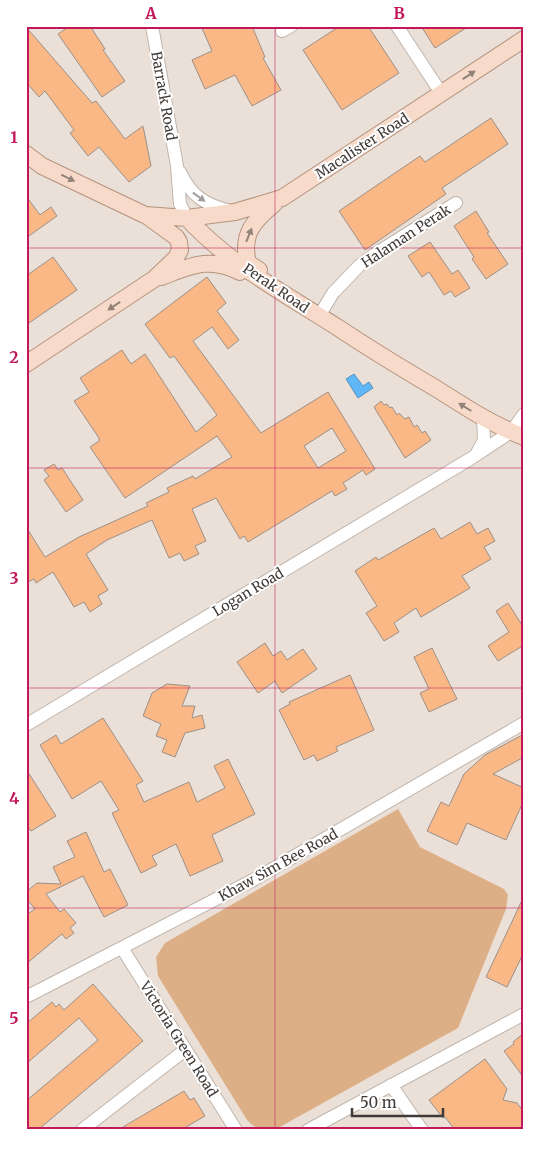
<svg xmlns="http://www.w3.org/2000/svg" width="550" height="1156" font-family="Merriweather,serif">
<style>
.green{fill:#ddaf86}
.water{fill:#60b7f7;stroke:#5692be}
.building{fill:#fab887;stroke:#9b9088;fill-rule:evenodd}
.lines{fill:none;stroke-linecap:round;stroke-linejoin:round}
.minor-casing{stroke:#c0b5ac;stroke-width:14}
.major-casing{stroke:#b4937f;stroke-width:18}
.minor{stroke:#fff;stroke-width:12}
.major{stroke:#f7dac9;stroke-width:16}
.oneway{fill:#928379}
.oneway2{fill:#a09d9c}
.grid{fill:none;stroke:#c2185b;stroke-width:1;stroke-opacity:0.55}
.labels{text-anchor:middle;stroke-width:4;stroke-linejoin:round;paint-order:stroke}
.street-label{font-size:14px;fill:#403b38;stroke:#fff}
.neatline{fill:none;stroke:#c2185b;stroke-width:2}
.grid-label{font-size:16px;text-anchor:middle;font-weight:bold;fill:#c2185b}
</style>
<rect width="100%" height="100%" fill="#ebe0d7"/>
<!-- green -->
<path class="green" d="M 398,809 L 420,847 L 504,889 L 508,895 L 506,909 L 458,1028 L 278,1128 C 265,1132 256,1130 247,1120 L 158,976 L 156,957 L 165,943 Z"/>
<!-- water -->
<path class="water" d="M 354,374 L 363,386 L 369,382 L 373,388 L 358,398 L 346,379 Z"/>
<!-- building -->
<path class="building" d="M 70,26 L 90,26 L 105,49 L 103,50 L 125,81 L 102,97 L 58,34 Z
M 201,26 L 252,26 L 265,57 L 263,58 L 281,90 L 252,106 L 235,75 L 205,89 L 192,60 L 212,51 Z
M 340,26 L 368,26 L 399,73 L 342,110 L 303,50 Z
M 421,26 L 469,26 L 435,48 Z
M 26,27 L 92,103 L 96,101 L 125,139 L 143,126 L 151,166 L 129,182 L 99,147 L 88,156 L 70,133 L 74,130 L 45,91 L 39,97 L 26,82 Z
M 491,118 L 508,144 L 442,188 L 446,194 L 365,250 L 339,211 L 420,156 L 425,162 Z
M 26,196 L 40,215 L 51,207 L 57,216 L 26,238 Z
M 476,211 L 489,232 L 487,233 L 508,264 L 486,279 L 472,259 L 474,257 L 454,226 Z
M 430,242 L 452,274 L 458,270 L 470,288 L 455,297 L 451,291 L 444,295 L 429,272 L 422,277 L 408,256 Z
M 53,257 L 77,290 L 26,325 L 26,276 Z
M 207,277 L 226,303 L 217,311 L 239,340 L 228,349 L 212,327 L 193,341 L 261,433 L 328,392 L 375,469 L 366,475 L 363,470 L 343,483 L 347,489 L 335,496 L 332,491 L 248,542 L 244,536 L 240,539 L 216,498 L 192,509 L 206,541 L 195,546 L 199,554 L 184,561 L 180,553 L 169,558 L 152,520 L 107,540 L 86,554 L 108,590 L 98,596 L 102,604 L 90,612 L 84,602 L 74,607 L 53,572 L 36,583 L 34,579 L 26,583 L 26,527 L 45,557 L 79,537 L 148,506 L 146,503 L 169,492 L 167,488 L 193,476 L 195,479 L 232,457 L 217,436 L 125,498 L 90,447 L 99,441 L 99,438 L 74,401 L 89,392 L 80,378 L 122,350 L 131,364 L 145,354 L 196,432 L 217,415 L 174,356 L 170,358 L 145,324 ZM 332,428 L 346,451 L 318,468 L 304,446 Z
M 381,401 L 384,405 L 387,404 L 390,408 L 392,407 L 397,415 L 399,413 L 405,419 L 409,417 L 414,427 L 417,425 L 422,433 L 425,431 L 431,440 L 405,458 L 374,407 Z
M 54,464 L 58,470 L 62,468 L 83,500 L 66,512 L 44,480 L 49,476 L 44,470 Z
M 470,522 L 477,534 L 488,528 L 495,541 L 484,547 L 491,559 L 462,576 L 470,588 L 421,617 L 416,608 L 394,623 L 399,632 L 384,641 L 366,613 L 377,606 L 355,571 L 376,557 L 378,560 L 434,528 L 441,539 Z
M 508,603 L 524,628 L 524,645 L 498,661 L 488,646 L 509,632 L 496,611 Z
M 265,643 L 273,656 L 281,651 L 287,660 L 303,649 L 317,669 L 282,693 L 275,681 L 258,693 L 237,662 Z
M 432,648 L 457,699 L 429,712 L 420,693 L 429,689 L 414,657 Z
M 350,675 L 374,730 L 336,747 L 338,751 L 317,761 L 314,755 L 304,760 L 279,710 L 290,704 L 289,702 Z
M 167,684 L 190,686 L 182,706 L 195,706 L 192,718 L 202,715 L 205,728 L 185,733 L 175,757 L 162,752 L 167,740 L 156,736 L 161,724 L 143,716 L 152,693 Z
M 103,718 L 143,781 L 136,785 L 144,802 L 189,782 L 197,802 L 225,788 L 214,766 L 228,759 L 255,814 L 212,835 L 223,861 L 190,876 L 176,844 L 152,856 L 157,865 L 141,873 L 112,813 L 119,810 L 101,781 L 72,799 L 40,745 L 56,735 L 61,744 Z
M 524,734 L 524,757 L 493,774 L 524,788 L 524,800 L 506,840 L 467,823 L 457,845 L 427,831 L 441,802 L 449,806 L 464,774 L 485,755 Z
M 26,769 L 56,816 L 31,831 L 26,824 Z
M 86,832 L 104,872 L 110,869 L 128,905 L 104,917 L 83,876 L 46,894 L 60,912 L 64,909 L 76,923 L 70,928 L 74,933 L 66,939 L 62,934 L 26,964 L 26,915 L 35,909 L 26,898 L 26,892 L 37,883 L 61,884 L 53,867 L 75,857 L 67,841 Z
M 524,896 L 524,952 L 507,987 L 486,977 Z
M 93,984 L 143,1041 L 38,1130 L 26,1130 L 26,1101 L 98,1040 L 79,1018 L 26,1064 L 26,1024 L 52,1002 L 56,1007 L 59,1004 L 64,1010 Z
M 524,1033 L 524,1078 L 504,1051 L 514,1044 L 513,1042 Z
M 485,1059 L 507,1089 L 503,1100 L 517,1103 L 524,1112 L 524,1130 L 455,1130 L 445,1117 L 443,1118 L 429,1100 Z
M 184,1091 L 190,1100 L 194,1098 L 205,1116 L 181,1130 L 118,1130 Z"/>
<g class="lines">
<!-- minor casing -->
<g class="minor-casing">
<path id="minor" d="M 152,26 L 177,166 L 180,204 L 187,218
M 397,26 L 441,93
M 282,31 L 291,26
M 180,172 C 191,196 205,205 231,211
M 319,316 L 333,293 L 359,266 L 375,254 L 456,203
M 477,453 L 484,440 L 483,418
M 26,725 L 470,459 L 511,432 L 524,414
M 122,948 L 236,1130
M 26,997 L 255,879 L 524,723
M 391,1085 L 422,1130
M 82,1130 L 185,1050
M 308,1130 L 524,1014"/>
</g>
<!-- major casing -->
<g class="major-casing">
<path id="major" d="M 26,154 L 42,166 L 145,215 L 187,218 L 235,212 L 282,198 L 524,39
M 187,218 C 229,264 285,294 337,327 C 370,349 403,369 437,389 C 465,407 493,425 524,437
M 259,270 L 248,263 C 241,235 253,221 274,204
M 161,277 C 191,266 209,256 240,272
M 26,364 L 154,279 L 176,258 L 180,250 L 179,242 L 176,237 L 147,216"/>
</g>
<!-- minor -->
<use href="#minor" class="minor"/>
<!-- major -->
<use href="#major" class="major"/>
</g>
<!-- one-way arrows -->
<defs><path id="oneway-solid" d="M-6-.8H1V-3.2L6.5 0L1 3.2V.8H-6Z" transform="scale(1.25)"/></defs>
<g class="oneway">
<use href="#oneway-solid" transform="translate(469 75) rotate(-33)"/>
<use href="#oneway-solid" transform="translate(68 178) rotate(26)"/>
<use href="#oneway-solid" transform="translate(249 235) rotate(-68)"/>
<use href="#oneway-solid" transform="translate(114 306) rotate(147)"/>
<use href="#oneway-solid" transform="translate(465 407) rotate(-148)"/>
</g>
<use class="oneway2" href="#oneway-solid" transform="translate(199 197) rotate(36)"/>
<!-- grid -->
<path class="grid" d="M 275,26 L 275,1130M 26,248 L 524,248M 26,468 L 524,468M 26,688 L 524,688M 26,908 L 524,908"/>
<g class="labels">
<!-- street labels -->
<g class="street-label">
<text transform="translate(164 96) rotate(80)" y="5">Barrack Road</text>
<text transform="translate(362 146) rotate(-33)" y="5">Macalister Road</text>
<text transform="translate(406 236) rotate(-33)" y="5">Halaman Perak</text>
<text transform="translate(276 288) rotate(34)" y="5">Perak Road</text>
<text transform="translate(248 592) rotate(-31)" y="5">Logan Road</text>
<text transform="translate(278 865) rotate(-29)" y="5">Khaw Sim Bee Road</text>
<text transform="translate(179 1039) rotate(58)" y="5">Victoria Green Road</text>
</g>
</g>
<!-- border -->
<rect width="550" height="1156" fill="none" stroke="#ffffff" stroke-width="55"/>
<!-- scale -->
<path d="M352 1108v8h91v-8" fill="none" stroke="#403b38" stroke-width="2.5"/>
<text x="360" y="1108" font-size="15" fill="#403b38" stroke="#ffffff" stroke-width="4" paint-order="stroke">50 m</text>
<rect x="28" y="28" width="494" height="1100" class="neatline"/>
<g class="grid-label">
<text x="151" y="19">A</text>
<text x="399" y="19">B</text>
<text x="14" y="143">1</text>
<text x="14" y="363">2</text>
<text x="14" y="584">3</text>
<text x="14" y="804">4</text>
<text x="14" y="1024">5</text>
</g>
</svg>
